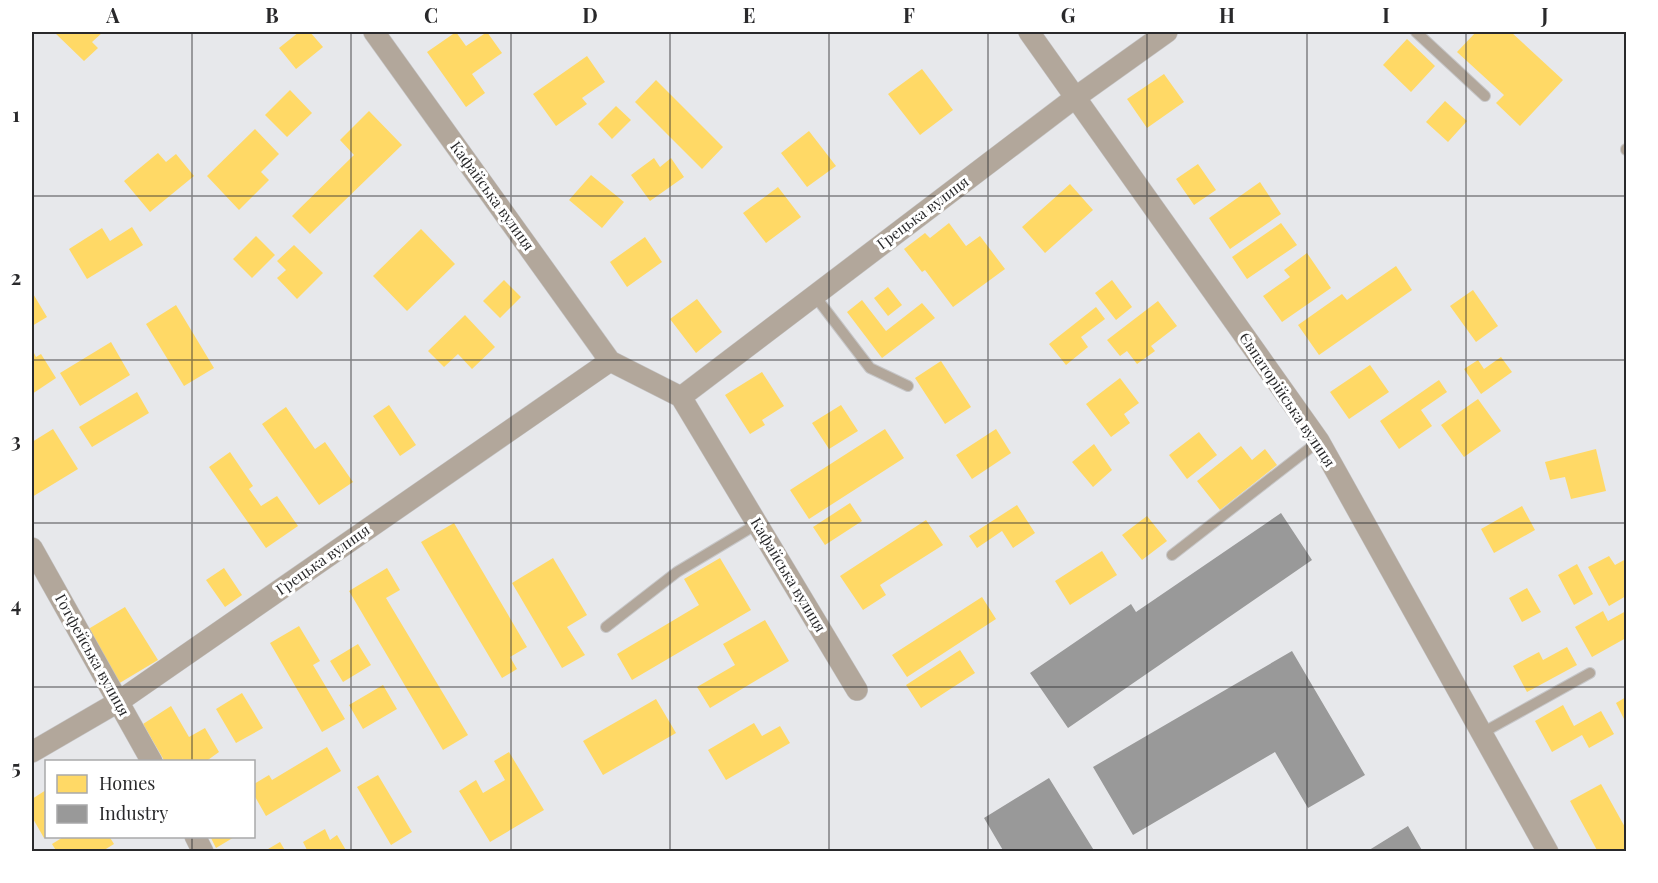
<svg xmlns="http://www.w3.org/2000/svg" width="1658" height="883" font-family="'Playfair Display',serif">
<style>
.homes{fill:#ffd966}
.industry{fill:#999}
.lines{fill:none;stroke-linecap:round;stroke-linejoin:round}
.lane-casing{stroke:#c6c6c8;stroke-width:12}
.street-casing{stroke:#c6c6c8;stroke-width:22}
.lane{stroke:#b2a79b;stroke-width:10}
.street{stroke:#b2a79b;stroke-width:21}
.grid{fill:none;stroke:#29292b;stroke-width:1.5;stroke-opacity:0.55}
.labels{text-anchor:middle;stroke-width:6;stroke-linejoin:round;paint-order:stroke}
.street-label{font-size:15px;fill:#29292b;stroke:#fff}
.neatline{fill:none;stroke:#29292b;stroke-width:2}
.grid-label{font-size:20px;text-anchor:middle;font-weight:bold;fill:#29292b}
</style>
<rect width="100%" height="100%" fill="#e7e8eb"/>
<!-- homes -->
<path class="homes" d="M 56,32 L 103,32 L 92,42 L 98,48 L 84,61 L 55,33 Z
M 299,32 L 310,32 L 323,47 L 296,69 L 279,48 Z
M 456,32 L 466,46 L 487,32 L 502,53 L 472,74 L 485,93 L 466,107 L 427,52 Z
M 1476,32 L 1511,32 L 1563,80 L 1520,126 L 1496,103 L 1504,95 L 1457,52 Z
M 1407,39 L 1435,66 L 1411,92 L 1383,65 Z
M 587,56 L 605,82 L 582,98 L 587,104 L 556,126 L 533,94 Z
M 922,69 L 953,110 L 920,135 L 888,94 Z
M 1164,74 L 1184,102 L 1147,128 L 1127,99 Z
M 656,80 L 723,147 L 702,169 L 635,102 Z
M 290,90 L 312,113 L 287,137 L 265,115 Z
M 1445,101 L 1467,121 L 1448,142 L 1426,122 Z
M 616,106 L 631,120 L 612,139 L 598,124 Z
M 369,111 L 402,145 L 310,234 L 292,216 L 354,155 L 340,140 Z
M 255,129 L 279,154 L 261,172 L 269,180 L 239,210 L 207,176 Z
M 809,131 L 836,166 L 807,187 L 781,153 Z
M 158,153 L 166,162 L 176,154 L 194,176 L 150,212 L 124,181 Z
M 654,158 L 660,167 L 671,158 L 684,177 L 650,201 L 631,175 Z
M 1198,164 L 1216,190 L 1194,205 L 1176,179 Z
M 591,175 L 624,202 L 602,228 L 569,200 Z
M 1260,182 L 1281,214 L 1230,249 L 1209,218 Z
M 1070,184 L 1093,210 L 1045,253 L 1022,227 Z
M 778,187 L 801,217 L 766,243 L 743,213 Z
M 949,223 L 966,246 L 980,236 L 1005,269 L 953,307 L 925,270 L 922,272 L 904,249 L 925,233 L 930,238 Z
M 1281,223 L 1297,245 L 1247,279 L 1232,257 Z
M 132,227 L 143,245 L 87,279 L 69,249 L 102,228 L 110,241 Z
M 421,229 L 455,264 L 407,311 L 373,276 Z
M 256,236 L 275,255 L 252,278 L 233,259 Z
M 645,237 L 662,262 L 627,287 L 610,262 Z
M 294,245 L 323,273 L 297,299 L 277,278 L 286,270 L 277,261 Z
M 1307,253 L 1331,288 L 1282,322 L 1263,296 L 1290,277 L 1284,270 Z
M 1396,266 L 1412,290 L 1319,355 L 1298,325 L 1342,294 L 1347,300 Z
M 504,280 L 521,297 L 500,318 L 483,301 Z
M 1112,280 L 1132,307 L 1116,320 L 1095,293 Z
M 888,287 L 902,305 L 888,316 L 874,298 Z
M 1473,290 L 1498,326 L 1476,342 L 1450,306 Z
M 32,292 L 47,317 L 32,326 Z
M 697,299 L 722,332 L 696,353 L 670,319 Z
M 862,300 L 886,331 L 922,303 L 935,318 L 882,358 L 847,312 Z
M 1158,301 L 1177,326 L 1151,346 L 1155,351 L 1137,364 L 1127,351 L 1120,356 L 1107,340 Z
M 176,305 L 214,368 L 184,386 L 146,324 Z
M 1096,307 L 1105,319 L 1081,337 L 1088,347 L 1066,365 L 1049,344 Z
M 465,315 L 495,347 L 472,369 L 458,354 L 444,367 L 428,351 Z
M 111,342 L 130,375 L 80,406 L 60,373 Z
M 32,349 L 36,357 L 41,354 L 56,378 L 32,394 Z
M 1501,357 L 1512,372 L 1481,394 L 1464,369 L 1478,360 L 1484,369 Z
M 941,361 L 971,407 L 945,424 L 915,378 Z
M 1370,365 L 1389,392 L 1349,419 L 1330,392 Z
M 762,372 L 784,406 L 762,420 L 765,425 L 750,434 L 725,395 Z
M 1120,378 L 1139,403 L 1124,414 L 1130,423 L 1111,437 L 1086,404 Z
M 1439,380 L 1447,392 L 1421,410 L 1432,426 L 1399,449 L 1380,421 Z
M 137,392 L 149,413 L 92,447 L 79,427 Z
M 1478,399 L 1501,431 L 1464,457 L 1441,425 Z
M 389,405 L 416,445 L 400,456 L 373,416 Z
M 841,405 L 858,431 L 829,449 L 812,423 Z
M 286,407 L 315,449 L 325,442 L 353,482 L 319,505 L 262,424 Z
M 53,429 L 78,469 L 32,497 L 32,442 Z
M 885,429 L 904,458 L 809,519 L 790,490 Z
M 996,429 L 1011,453 L 972,479 L 956,455 Z
M 1199,432 L 1217,455 L 1187,479 L 1169,455 Z
M 1094,444 L 1112,470 L 1093,487 L 1072,462 Z
M 1241,446 L 1252,460 L 1265,449 L 1277,465 L 1220,510 L 1197,481 Z
M 1596,449 L 1606,491 L 1571,499 L 1565,477 L 1550,480 L 1545,462 Z
M 230,452 L 253,486 L 249,489 L 261,506 L 277,496 L 298,526 L 266,548 L 209,467 Z
M 850,503 L 862,521 L 825,545 L 813,527 Z
M 1017,505 L 1035,533 L 1013,548 L 1002,531 L 977,548 L 969,536 Z
M 1522,506 L 1535,530 L 1494,553 L 1481,529 Z
M 1147,516 L 1167,541 L 1142,560 L 1122,535 Z
M 926,520 L 943,545 L 880,585 L 886,595 L 863,610 L 840,576 Z
M 454,523 L 527,647 L 510,657 L 517,669 L 502,678 L 421,542 Z
M 1102,551 L 1117,575 L 1070,605 L 1055,581 Z
M 1609,556 L 1615,565 L 1626,559 L 1626,596 L 1609,606 L 1588,567 Z
M 553,558 L 587,615 L 567,627 L 585,655 L 562,668 L 512,583 Z
M 720,558 L 751,610 L 632,680 L 617,654 L 699,605 L 684,579 Z
M 1577,564 L 1593,594 L 1574,605 L 1558,575 Z
M 224,568 L 242,595 L 225,607 L 206,580 Z
M 387,568 L 400,590 L 386,598 L 468,735 L 443,750 L 349,591 Z
M 1527,588 L 1541,612 L 1522,622 L 1509,598 Z
M 982,597 L 996,619 L 907,677 L 892,655 Z
M 125,607 L 158,660 L 118,684 L 85,631 Z
M 1603,611 L 1608,621 L 1626,611 L 1626,638 L 1592,657 L 1575,627 Z
M 765,620 L 789,661 L 710,708 L 697,687 L 735,665 L 723,644 Z
M 299,626 L 320,661 L 313,665 L 345,719 L 322,732 L 270,643 Z
M 358,644 L 371,665 L 343,682 L 330,661 Z
M 1567,647 L 1577,665 L 1527,692 L 1513,666 L 1539,652 L 1543,660 Z
M 960,650 L 975,673 L 921,708 L 906,685 Z
M 383,685 L 397,709 L 363,729 L 349,705 Z
M 242,693 L 263,728 L 236,743 L 216,709 Z
M 1626,697 L 1626,723 L 1616,703 Z
M 656,699 L 676,733 L 603,775 L 583,741 Z
M 1563,705 L 1574,726 L 1601,711 L 1614,734 L 1589,748 L 1582,735 L 1552,752 L 1535,721 Z
M 171,706 L 189,737 L 205,728 L 219,752 L 205,762 L 165,762 L 143,724 Z
M 754,723 L 762,736 L 780,726 L 790,743 L 726,780 L 708,750 Z
M 327,747 L 341,771 L 266,816 L 254,795 L 254,784 L 269,775 L 272,780 Z
M 509,752 L 544,810 L 490,842 L 459,791 L 476,780 L 483,793 L 505,780 L 494,761 Z
M 378,775 L 412,832 L 391,845 L 357,787 Z
M 1601,784 L 1626,829 L 1626,852 L 1598,852 L 1570,801 Z
M 46,790 L 46,837 L 44,838 L 32,817 L 32,799 Z
M 325,829 L 330,840 L 337,835 L 347,852 L 308,852 L 303,842 Z
M 65,836 L 109,836 L 114,844 L 101,852 L 57,852 L 52,844 Z
M 210,836 L 236,836 L 216,848 Z
M 280,842 L 286,852 L 263,852 Z"/>
<!-- industry -->
<path class="industry" d="M 1281,513 L 1312,560 L 1068,728 L 1030,673 L 1131,604 L 1136,612 Z
M 1292,651 L 1365,775 L 1308,808 L 1275,752 L 1133,835 L 1093,767 Z
M 1049,778 L 1095,852 L 1004,852 L 984,818 Z
M 1408,826 L 1423,852 L 1366,852 Z"/>
<g class="lines">
<!-- lane casing -->
<g class="lane-casing">
<path id="lane" d="M 1416,32 L 1485,96
M 1626,150 L 1626,149
M 815,296 L 870,368 L 908,386
M 1172,555 L 1319,441
M 606,627 L 677,572 L 757,524
M 1482,733 L 1590,673"/>
</g>
<!-- street casing -->
<g class="street-casing">
<path id="street" d="M 374,32 L 610,361 L 681,397
M 1029,32 L 1319,441 L 1548,852
M 681,397 L 1076,97 L 1167,32
M 681,397 L 857,690
M 32,548 L 152,762
M 32,752 L 118,702 L 610,361
M 195,836 L 203,852"/>
</g>
<!-- lane -->
<use href="#lane" class="lane"/>
<!-- street -->
<use href="#street" class="street"/>
</g>
<!-- grid -->
<path class="grid" d="M 192,32 L 192,762M 351,32 L 351,852M 511,32 L 511,852M 670,32 L 670,852M 829,32 L 829,852M 988,32 L 988,852M 1147,32 L 1147,852M 1307,32 L 1307,852M 1466,32 L 1466,852M 32,196 L 1626,196M 32,360 L 1626,360M 32,523 L 1626,523M 32,687 L 1626,687M 192,836 L 192,852"/>
<g class="labels">
<!-- street labels -->
<g class="street-label">
<text transform="translate(492 196) rotate(54)" y="5">Кафайська вулиця</text>
<text transform="translate(923 213) rotate(-37)" y="5">Грецька вулиця</text>
<text transform="translate(1287 400) rotate(56)" y="5">Євпаторійська вулиця</text>
<text transform="translate(323 560) rotate(-35)" y="5">Грецька вулиця</text>
<text transform="translate(788 575) rotate(59)" y="5">Кафайська вулиця</text>
<text transform="translate(92 655) rotate(61)" y="5">Готфейська вулиця</text>
</g>
</g>
<!-- border -->
<rect width="1658" height="883" fill="none" stroke="#ffffff" stroke-width="66"/>
<!-- legend -->
<rect x="45" y="760" width="210" height="78" fill="#ffffff" stroke="#a9a9aa" stroke-width="1.5"/>
<rect x="57" y="775" width="30" height="18" fill="#ffd966" stroke="#a9a9aa" stroke-width="1.5"/>
<text x="99" y="790" font-size="18" fill="#29292b">Homes</text>
<rect x="57" y="805" width="30" height="18" fill="#999999" stroke="#a9a9aa" stroke-width="1.5"/>
<text x="99" y="820" font-size="18" fill="#29292b">Industry</text>
<rect x="33" y="33" width="1592" height="817" class="neatline"/>
<g class="grid-label">
<text x="113" y="23">A</text>
<text x="272" y="23">B</text>
<text x="431" y="23">C</text>
<text x="590" y="23">D</text>
<text x="749" y="23">E</text>
<text x="909" y="23">F</text>
<text x="1068" y="23">G</text>
<text x="1227" y="23">H</text>
<text x="1386" y="23">I</text>
<text x="1545" y="23">J</text>
<text x="16" y="122">1</text>
<text x="16" y="285">2</text>
<text x="16" y="448">3</text>
<text x="16" y="612">4</text>
<text x="16" y="775">5</text>
</g>
</svg>
